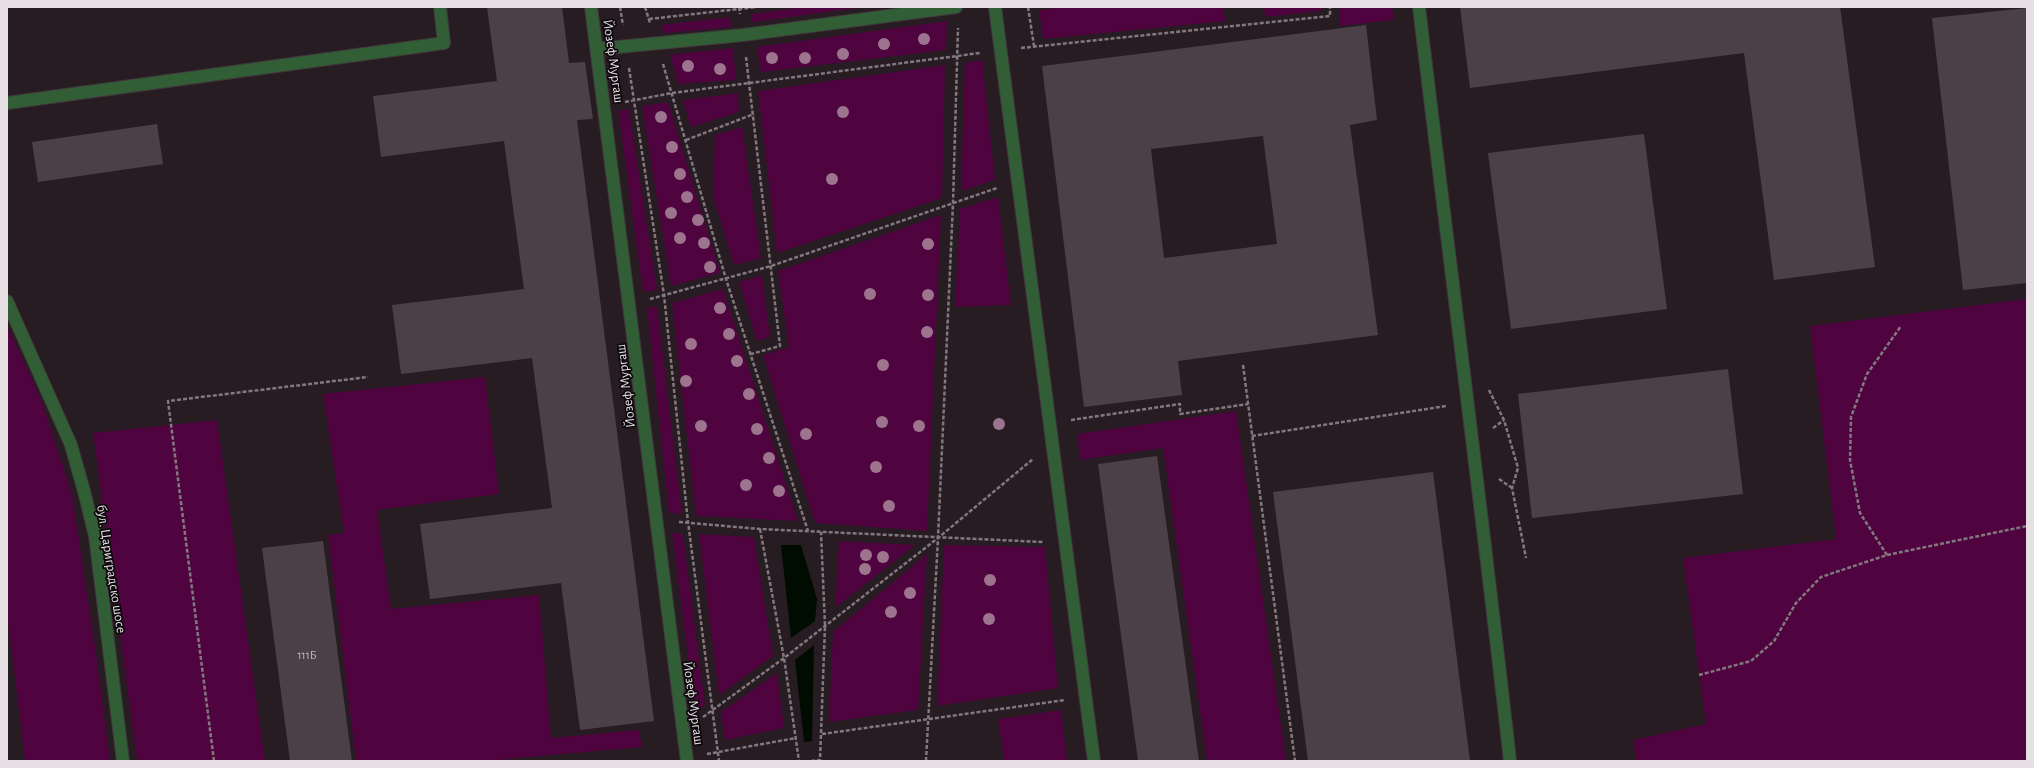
<svg xmlns="http://www.w3.org/2000/svg" width="2034" height="768" font-family="'Alegreya Sans',sans-serif">
<style>
.green{fill:#50043f}
.water{fill:#000c00}
.building{fill:#4b4047;fill-rule:evenodd}
.lines{fill:none;stroke-linecap:round;stroke-linejoin:round}
.lane-casing{stroke:#41373d;stroke-width:14}
.path{stroke:#82797e;stroke-width:2.5;stroke-dasharray:4 2;stroke-linecap:butt}
.lane{stroke:#315e35;stroke-width:12}
.tree{fill:#9d748e}
.labels{text-anchor:middle;stroke-width:3.5;stroke-linejoin:round;paint-order:stroke}
.number-label{font-size:12px;fill:#bfb7bc}
.street-label{font-size:14px;fill:#e6dfe3;stroke:#0c080b}
</style>
<rect width="100%" height="100%" fill="#261c22"/>
<!-- green -->
<path class="green" d="M 805,7 L 864,7 L 752,22 L 752,14 Z
M 1068,7 L 1222,7 L 1226,21 L 1043,39 L 1039,10 Z
M 1264,7 L 1321,7 L 1321,11 L 1265,17 Z
M 1340,7 L 1392,7 L 1394,20 L 1340,26 Z
M 730,17 L 731,27 L 664,33 L 661,25 Z
M 947,21 L 946,50 L 761,72 L 757,47 Z
M 733,48 L 736,80 L 678,84 L 670,55 Z
M 982,60 L 995,180 L 961,191 L 965,63 Z
M 945,65 L 942,198 L 777,253 L 758,91 Z
M 738,93 L 739,112 L 691,127 L 683,100 Z
M 668,102 L 720,273 L 671,286 L 642,106 Z
M 629,109 L 657,290 L 643,292 L 618,111 Z
M 742,127 L 761,258 L 734,265 L 713,197 L 715,135 Z
M 998,197 L 1011,305 L 955,307 L 960,209 Z
M 941,215 L 927,531 L 815,523 L 763,355 L 789,347 L 778,271 Z
M 762,275 L 770,337 L 757,341 L 739,282 Z
M 723,289 L 798,521 L 696,516 L 672,303 Z
M 2027,299 L 2027,761 L 1636,761 L 1633,740 L 1706,724 L 1683,558 L 1836,539 L 1810,326 Z
M 657,306 L 682,514 L 669,513 L 647,308 Z
M 7,325 L 42,402 L 72,494 L 97,660 L 110,761 L 25,761 L 7,613 Z
M 485,377 L 499,494 L 377,510 L 391,609 L 539,595 L 551,738 L 639,730 L 642,747 L 487,761 L 356,761 L 328,535 L 344,533 L 323,394 Z
M 1236,411 L 1286,761 L 1207,761 L 1163,448 L 1080,460 L 1077,434 Z
M 217,420 L 265,761 L 137,761 L 93,433 Z
M 672,533 L 683,534 L 705,705 L 695,712 Z
M 699,534 L 754,537 L 773,656 L 719,695 Z
M 839,541 L 915,545 L 835,608 Z
M 944,545 L 1045,547 L 1058,688 L 937,706 Z
M 927,554 L 918,710 L 829,722 L 833,632 Z
M 777,673 L 784,728 L 725,740 L 721,712 Z
M 1061,710 L 1067,761 L 1004,761 L 998,719 Z"/>
<!-- water -->
<path class="water" d="M 781,545 L 801,545 L 817,599 L 815,621 L 791,638 Z
M 814,645 L 812,741 L 804,742 L 795,660 Z"/>
<!-- building -->
<path class="building" d="M 487,7 L 562,7 L 569,63 L 585,62 L 593,119 L 577,120 L 654,721 L 580,730 L 561,583 L 430,599 L 420,524 L 552,508 L 532,358 L 401,374 L 392,305 L 524,289 L 504,141 L 381,157 L 373,96 L 497,81 Z
M 1460,7 L 1840,7 L 1875,267 L 1774,280 L 1744,53 L 1470,88 Z
M 2027,8 L 2027,283 L 1963,290 L 1932,18 Z
M 1366,25 L 1377,120 L 1350,125 L 1378,335 L 1178,361 L 1182,395 L 1084,407 L 1042,66 ZM 1263,136 L 1277,244 L 1164,258 L 1151,149 Z
M 157,124 L 163,164 L 38,182 L 32,142 Z
M 1644,134 L 1667,309 L 1511,329 L 1488,153 Z
M 1728,369 L 1743,494 L 1532,518 L 1518,394 Z
M 1157,456 L 1199,761 L 1138,761 L 1135,739 L 1098,464 Z
M 1433,472 L 1470,761 L 1308,761 L 1273,492 Z
M 323,541 L 352,761 L 290,761 L 262,548 Z"/>
<g class="lines">
<!-- lane casing -->
<g class="lane-casing">
<path id="lane" d="M 591,7 L 687,761
M 995,7 L 1094,761
M 1419,7 C 1449,258 1482,509 1510,761
M 597,49 L 743,35 L 956,7
M 7,103 L 444,43 L 440,7
M 7,301 L 71,445 L 84,491 L 95,536 L 123,761"/>
</g>
<!-- path -->
<path class="path" d="M 620,7 L 623,25
M 645,7 L 650,23
M 739,7 L 740,14
M 1028,7 L 1034,46
M 649,19 L 757,7
M 1021,48 L 1330,16 L 1330,7
M 746,57 L 780,346 L 751,354
M 663,64 L 726,279 L 808,531
M 629,68 L 664,295 L 688,522 L 719,761
M 625,102 L 672,93 L 980,53
M 686,140 L 754,114
M 650,299 L 771,266 L 997,188
M 1243,365 L 1295,761
M 1489,390 L 1504,420 L 1518,468 L 1512,488 L 1526,558
M 1071,420 L 1180,404 L 1180,414 L 1248,404
M 1493,428 L 1504,420
M 1252,436 L 1446,406
M 1499,479 L 1512,488
M 679,522 L 760,529 L 1043,542
M 760,529 L 784,658 L 799,761
M 1887,555 L 1860,513 L 1850,460 L 1851,417 L 1867,374 L 1901,326
M 1699,675 L 1751,661 L 1774,641 L 1796,603 L 1821,577 L 1887,555 L 2027,526
M 703,717 L 784,658 L 938,538 L 1033,459
M 822,734 L 1065,700
M 707,754 L 796,738
M 214,761 L 168,401 L 368,377
M 811,761 L 820,760 L 825,626 L 821,532
M 926,761 L 938,538 L 953,203 L 958,28"/>
<!-- lane -->
<use href="#lane" class="lane"/>
</g>
<!-- trees -->
<g class="tree">
<circle cx="924" cy="39" r="6"/>
<circle cx="884" cy="44" r="6"/>
<circle cx="843" cy="54" r="6"/>
<circle cx="772" cy="58" r="6"/>
<circle cx="805" cy="58" r="6"/>
<circle cx="688" cy="66" r="6"/>
<circle cx="720" cy="69" r="6"/>
<circle cx="843" cy="112" r="6"/>
<circle cx="661" cy="117" r="6"/>
<circle cx="672" cy="147" r="6"/>
<circle cx="680" cy="174" r="6"/>
<circle cx="832" cy="179" r="6"/>
<circle cx="687" cy="197" r="6"/>
<circle cx="671" cy="213" r="6"/>
<circle cx="698" cy="220" r="6"/>
<circle cx="680" cy="238" r="6"/>
<circle cx="704" cy="243" r="6"/>
<circle cx="928" cy="244" r="6"/>
<circle cx="710" cy="267" r="6"/>
<circle cx="870" cy="294" r="6"/>
<circle cx="928" cy="295" r="6"/>
<circle cx="720" cy="308" r="6"/>
<circle cx="927" cy="332" r="6"/>
<circle cx="729" cy="334" r="6"/>
<circle cx="691" cy="344" r="6"/>
<circle cx="737" cy="361" r="6"/>
<circle cx="883" cy="365" r="6"/>
<circle cx="686" cy="381" r="6"/>
<circle cx="749" cy="394" r="6"/>
<circle cx="882" cy="422" r="6"/>
<circle cx="999" cy="424" r="6"/>
<circle cx="701" cy="426" r="6"/>
<circle cx="919" cy="426" r="6"/>
<circle cx="757" cy="429" r="6"/>
<circle cx="806" cy="434" r="6"/>
<circle cx="769" cy="458" r="6"/>
<circle cx="876" cy="467" r="6"/>
<circle cx="746" cy="485" r="6"/>
<circle cx="779" cy="491" r="6"/>
<circle cx="889" cy="506" r="6"/>
<circle cx="866" cy="555" r="6"/>
<circle cx="883" cy="557" r="6"/>
<circle cx="865" cy="569" r="6"/>
<circle cx="990" cy="580" r="6"/>
<circle cx="910" cy="593" r="6"/>
<circle cx="891" cy="612" r="6"/>
<circle cx="989" cy="619" r="6"/>
</g>
<g class="labels">
<!-- number labels -->
<g class="number-label">
<text x="307" y="659">111Б</text>
</g>
<!-- street labels -->
<g class="street-label">
<text transform="translate(614 61) rotate(82)" y="5">Йозеф Мургаш</text>
<text transform="translate(625 386) rotate(-97)" y="5">Йозеф Мургаш</text>
<text transform="translate(112 569) rotate(81)" y="5">бул. Цариградско шосе</text>
<text transform="translate(694 703) rotate(82)" y="5">Йозеф Мургаш</text>
</g>
</g>
<!-- border -->
<rect width="2034" height="768" fill="none" stroke="#e6dfe3" stroke-width="16"/>
</svg>
